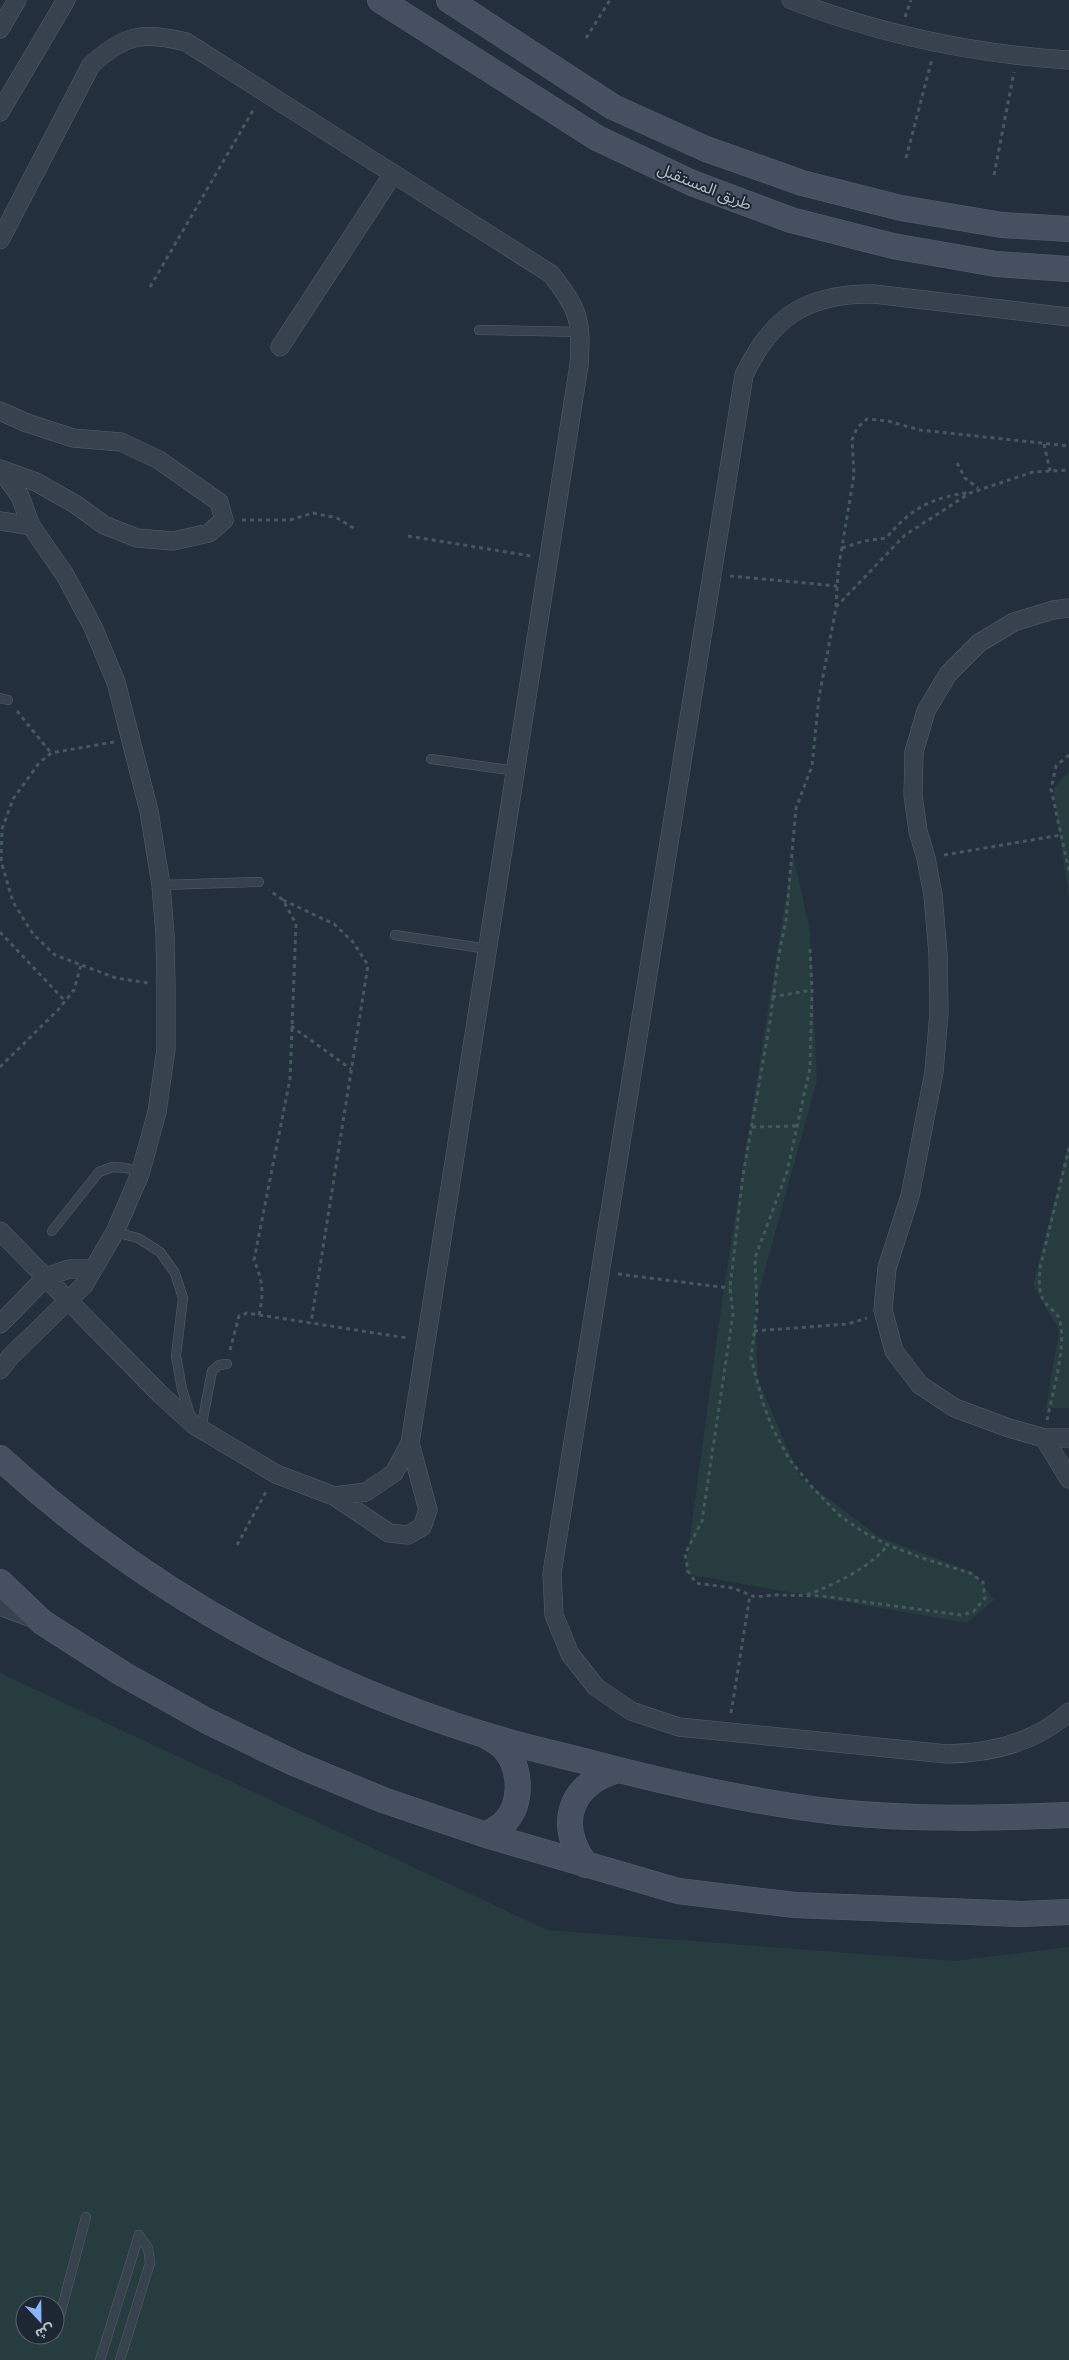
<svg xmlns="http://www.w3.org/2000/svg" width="1069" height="2360" font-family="Cabin,'Noto Sans Arabic',sans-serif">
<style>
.green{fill:#263c3f;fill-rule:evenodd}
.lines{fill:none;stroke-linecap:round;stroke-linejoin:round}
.lane-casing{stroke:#565f6c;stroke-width:10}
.street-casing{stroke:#565f6c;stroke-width:19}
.secondary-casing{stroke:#565f6c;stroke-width:26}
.path{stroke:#44595c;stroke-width:3;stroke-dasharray:4 4;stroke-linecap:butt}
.lane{stroke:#38414e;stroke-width:9}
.street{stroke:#38414e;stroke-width:18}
.secondary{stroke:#465061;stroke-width:25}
.labels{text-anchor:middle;stroke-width:4;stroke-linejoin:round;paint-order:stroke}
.street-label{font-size:16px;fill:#b4bcc9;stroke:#1d2633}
</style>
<rect width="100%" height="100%" fill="#242f3e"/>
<!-- green -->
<path class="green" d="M 1069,772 L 1069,901 L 1053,789 Z
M 793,853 L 810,932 L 817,1080 L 755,1306 L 758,1380 L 800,1477 L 879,1537 L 973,1572 L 994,1600 L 967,1623 L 685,1574 L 723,1294 Z
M 1069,1143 L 1069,1408 L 1046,1408 L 1059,1330 L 1033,1285 Z
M 0,1673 L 547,1930 L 954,1961 L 1069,1947 L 1069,2360 L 0,2360 ZM 25,2305 L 55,2305 L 55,2335 L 25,2335 Z"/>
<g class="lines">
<!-- lane casing -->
<g class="lane-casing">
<path id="lane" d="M 479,330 L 581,332
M 0,698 L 8,700
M 431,759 L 516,771
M 161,885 L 259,882
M 395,935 L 488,949
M 52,1231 L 99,1172 L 112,1167 L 127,1168 L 140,1174
M 115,1232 L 138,1238 L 160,1252 L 175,1273 L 183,1298 L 176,1356 L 182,1389 L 191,1418
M 201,1429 L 212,1371 L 219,1365 L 227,1364
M 55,2334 L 86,2217
M 100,2360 L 139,2235
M 120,2360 L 150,2263 L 148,2248 L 139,2235"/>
</g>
<!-- street casing -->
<g class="street-casing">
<path id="street" d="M 791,0 C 879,34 974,54 1069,60
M 0,29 L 17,0
M 0,112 L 66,0
M 0,240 L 91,65 C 124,35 142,31 186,42 L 551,274 C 579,310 582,320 579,365 L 410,1443 L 394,1473 L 366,1492 L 334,1496 L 276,1474 L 194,1425 L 160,1394 L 0,1231
M 1069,317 L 874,294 C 808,293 772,316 744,375 L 552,1573 L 554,1615 L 570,1654 L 596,1687 L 631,1711 L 679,1727 L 947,1754 C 991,1753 1035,1743 1069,1712
M 280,347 L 393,174
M 0,411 L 27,423 L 73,438 L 121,442 L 159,460 L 219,502 L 224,520 L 209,533 L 173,541 L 137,538 L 104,525 L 75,504 L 36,482 L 0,469
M 0,469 L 20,496 L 31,526 L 65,575 L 93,627 L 116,682 L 149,811 L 161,885 L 165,935 L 166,986 L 166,1049 L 157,1112 L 140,1174 L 115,1232 L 84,1285 L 10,1357 L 0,1370
M 0,521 L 31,526
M 1069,608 L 1053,610 L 1014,622 L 979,643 L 948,674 L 926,711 L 914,752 L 913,795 L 918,831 L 926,858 L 933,895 L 938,954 L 939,1013 L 934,1072 L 910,1196 L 887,1268 L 883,1310 L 894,1351 L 920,1385 L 955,1408 L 1009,1428 L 1044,1438 L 1069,1438
M 0,1324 L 46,1277 L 69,1269 L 93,1269
M 1044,1438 L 1069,1479
M 334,1496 L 389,1533 L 408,1535 L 422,1527 L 428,1510 L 410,1443
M 0,1606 L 32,1618"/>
</g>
<!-- secondary casing -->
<g class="secondary-casing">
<path id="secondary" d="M 380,0 L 597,138 L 692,183 L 791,220 L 893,246 L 996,264 L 1069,269
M 449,0 L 613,107 L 706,149 L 802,183 L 901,208 L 1002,225 L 1069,229
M 0,1458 C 141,1587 302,1678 485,1735 C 520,1746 556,1754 592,1763 C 672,1784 754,1803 837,1812 C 914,1820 991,1818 1069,1815
M 0,1582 L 42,1622 L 123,1674 L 207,1721 L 294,1763 L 383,1800 L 486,1835 L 678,1891 L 795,1905 L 1021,1914 L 1069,1912
M 486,1835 C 492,1832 498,1828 503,1824 C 523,1805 522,1769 504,1748 C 500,1744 493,1740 488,1737
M 586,1865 C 556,1825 569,1784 618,1770"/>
</g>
<!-- path -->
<path class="path" d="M 905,17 L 911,0
M 586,38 L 610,0
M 906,158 L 932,59
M 994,175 L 1014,72
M 150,287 L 255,107
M 1044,444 L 1050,471
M 957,463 L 965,478 L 978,488
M 242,520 L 290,520 L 313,513 L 337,518 L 357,530
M 408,536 L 531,556
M 842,548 L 864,541 L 886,538 C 911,509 930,498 967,493
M 730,576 L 837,586
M 836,607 L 905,535 L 970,493 L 1033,472 L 1069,470
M 17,711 L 51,753
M 114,742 L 51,753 L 39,763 L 13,799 L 2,829 L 1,861 L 13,902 L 33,934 L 55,955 L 116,978 L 148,983
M 1069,755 L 1056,766 L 1051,789 L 1069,871
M 944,855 L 1061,835
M 283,900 L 334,924 L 353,942 L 368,965 L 311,1323
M 0,932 L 65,1001
M 810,949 L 812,990 L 810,1068 L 787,1172 L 755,1258 L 757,1311 L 751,1358 L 763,1403 L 772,1427 L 789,1459 L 812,1487 L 839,1515 L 863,1532 L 888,1545 L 922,1558 L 970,1573 L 983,1582 L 985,1598 L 973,1612 L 961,1615 L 821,1596 L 773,1595 L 755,1597 L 733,1588 L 696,1583 L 688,1571 L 685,1554 L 702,1521 L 733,1314 L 730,1288 L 743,1175 L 770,1022 L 779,954 L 786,920 L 796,808 L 812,766 L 819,697 L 836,608 L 838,571 L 854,475 L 852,440 L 857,428 L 867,419 L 888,421 L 920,430 L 1069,446
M 772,997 L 812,990
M 291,1026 L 351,1069
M 0,1067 L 58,1010 L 74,990 L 81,965
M 752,1127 L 797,1126
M 618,1274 L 730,1288
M 259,1315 C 264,1292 263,1282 254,1260 L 290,1079 L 296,924 L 283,900 L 269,890
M 754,1331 L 848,1324 L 867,1318
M 230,1350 L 239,1316 L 247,1313 L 407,1338
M 1047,1420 C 1052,1394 1069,1340 1058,1316 C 1056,1312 1050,1309 1047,1305 C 1038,1295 1039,1281 1040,1268 L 1069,1148
M 237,1545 L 267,1490
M 807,1595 C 837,1583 868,1569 888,1545
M 731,1713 L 750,1595"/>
<!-- lane -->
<use href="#lane" class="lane"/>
<!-- street -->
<use href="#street" class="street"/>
<!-- secondary -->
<use href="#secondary" class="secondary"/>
</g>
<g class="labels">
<!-- street labels -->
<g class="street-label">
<text transform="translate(705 186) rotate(22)" y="6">طريق المستقبل</text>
</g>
</g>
<!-- north arrow -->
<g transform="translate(40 2320) rotate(158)"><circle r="24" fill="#1d2633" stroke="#59626f"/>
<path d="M0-4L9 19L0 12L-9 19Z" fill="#8ab4f8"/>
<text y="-8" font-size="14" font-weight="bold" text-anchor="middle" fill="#b4bcc9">ش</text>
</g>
</svg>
